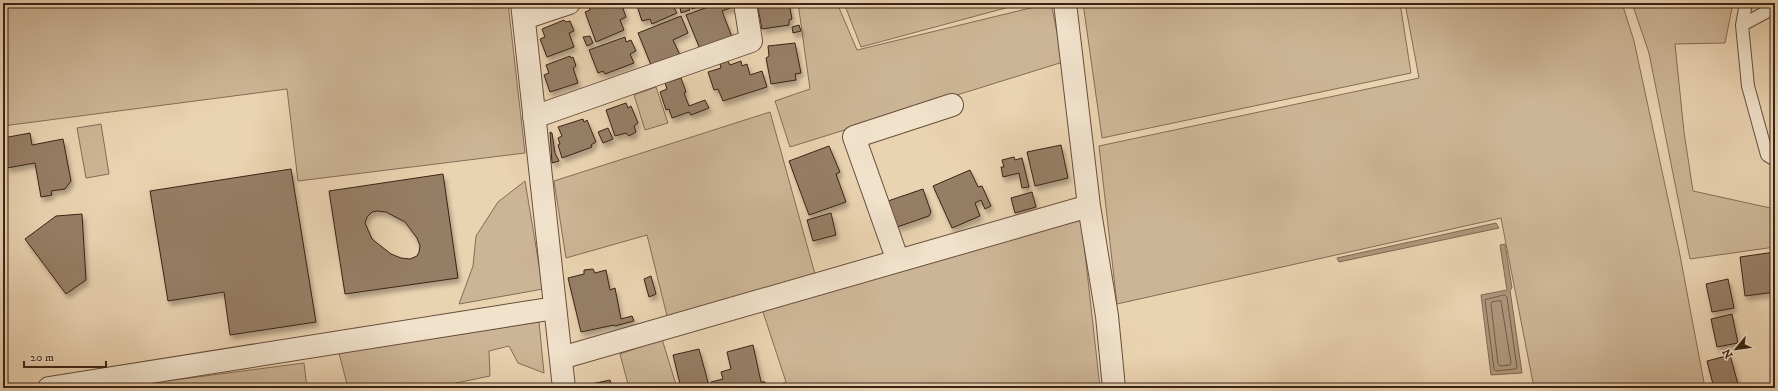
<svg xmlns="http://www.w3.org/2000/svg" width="1778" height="391" font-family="'IM FELL DW Pica',serif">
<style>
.green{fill:#ccb596;stroke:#846c56}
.water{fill:#ae977c;stroke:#806853}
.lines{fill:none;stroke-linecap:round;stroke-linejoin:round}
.shore{stroke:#745c48;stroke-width:1}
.building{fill:#967e66;stroke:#3b2215;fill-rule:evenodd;filter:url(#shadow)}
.lane-casing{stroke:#674e3c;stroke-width:14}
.street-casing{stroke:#674e3c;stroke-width:24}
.lane{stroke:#f1e2cc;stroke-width:12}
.street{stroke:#f1e2cc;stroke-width:22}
</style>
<defs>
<filter id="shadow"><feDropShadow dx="2.5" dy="4.5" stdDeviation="2" flood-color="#0004"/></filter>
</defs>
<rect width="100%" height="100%" fill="#ead3b1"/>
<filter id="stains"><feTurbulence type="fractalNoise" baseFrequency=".005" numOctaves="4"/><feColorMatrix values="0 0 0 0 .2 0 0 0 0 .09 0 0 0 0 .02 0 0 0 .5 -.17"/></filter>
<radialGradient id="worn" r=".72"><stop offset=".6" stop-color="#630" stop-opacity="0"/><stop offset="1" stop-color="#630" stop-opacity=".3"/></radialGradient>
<!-- green -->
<path class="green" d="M 3,3 L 508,3 L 525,153 L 298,181 L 287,89 L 3,126 Z
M 798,3 L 837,3 L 857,50 L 1051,3 L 1063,62 L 790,147 L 775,101 L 810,89 Z
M 844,3 L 1024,3 L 861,47 Z
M 1083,3 L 1400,3 L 1411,73 L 1102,138 Z
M 1405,3 L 1622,3 L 1634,41 L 1679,250 L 1705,388 L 1534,388 L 1501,218 L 1117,304 L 1099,146 L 1419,78 Z
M 1632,3 L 1733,3 L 1725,43 L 1675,44 L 1684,132 L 1693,191 L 1775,209 L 1775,247 L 1690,259 L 1649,53 Z
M 656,87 L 668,123 L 645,130 L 634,95 Z
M 770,112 L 815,274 L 667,316 L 647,235 L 566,258 L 554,181 Z
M 101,124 L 109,174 L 86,178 L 77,128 Z
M 525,181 L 543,289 L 459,304 L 473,266 L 476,236 L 498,202 Z
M 1081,217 L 1100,388 L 772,388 L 786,382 L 762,309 Z
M 539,322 L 544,373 L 518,363 L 509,346 L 489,351 L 490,376 L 432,388 L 348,388 L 339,353 Z
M 662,339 L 677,388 L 629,388 L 620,354 Z
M 304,363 L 307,388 L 113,388 Z"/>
<!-- water -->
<path class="water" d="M 1496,223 L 1499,228 L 1339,262 L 1337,258 Z
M 1505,244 L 1512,288 L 1510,290 L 1522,373 L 1491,375 L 1481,295 L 1507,290 L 1500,245 Z"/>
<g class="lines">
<!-- shore -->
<path class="shore" d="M 1505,295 L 1507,297 L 1517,368 L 1515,369 L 1496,371 L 1494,369 L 1485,300 Z
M 1501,301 L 1511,363 L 1510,365 L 1500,366 L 1498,364 L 1491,304 L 1492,302 Z"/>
</g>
<!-- building -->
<path class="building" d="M 601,3 L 621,3 L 626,17 L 620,20 L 624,30 L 596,42 L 585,12 L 590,10 L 589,7 Z
M 636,3 L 678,3 L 673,6 L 677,13 L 652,24 L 650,19 L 642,21 Z
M 690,3 L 709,3 L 692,9 Z
M 719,3 L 735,3 L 736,6 L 722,11 L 732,37 L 700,49 L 686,15 Z
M 757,3 L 789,3 L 792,19 L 789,20 L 789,25 L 762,29 Z
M 688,5 L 690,10 L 681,13 L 680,8 Z
M 681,16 L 688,33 L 673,40 L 680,55 L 651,65 L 638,33 Z
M 564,20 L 566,22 L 570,21 L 574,31 L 569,33 L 574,47 L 547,57 L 540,39 L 545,37 L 542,29 Z
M 799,25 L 801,31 L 793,33 L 792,27 Z
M 590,36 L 593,43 L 587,46 L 583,37 Z
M 625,37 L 626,42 L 631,40 L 636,51 L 630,54 L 634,63 L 605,74 L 603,71 L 598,73 L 589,50 Z
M 795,43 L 801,73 L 795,74 L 796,80 L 771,84 L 766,58 L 769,56 L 768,46 Z
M 570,56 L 571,58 L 573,57 L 576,66 L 573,68 L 578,83 L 550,92 L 544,75 L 549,73 L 546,65 Z
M 728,61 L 730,65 L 741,61 L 742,66 L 747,64 L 750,75 L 762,71 L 767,87 L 723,101 L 718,89 L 714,90 L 708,72 L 721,68 L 720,64 Z
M 681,78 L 686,92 L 684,93 L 689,106 L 705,100 L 709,108 L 691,115 L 689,112 L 672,118 L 669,109 L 666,110 L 660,92 L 667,89 L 665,83 Z
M 626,103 L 628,108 L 631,106 L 638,123 L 634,126 L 636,132 L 629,136 L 626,133 L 615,136 L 606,110 Z
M 583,119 L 584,122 L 587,120 L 596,142 L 591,145 L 592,147 L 562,158 L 558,145 L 560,144 L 558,138 L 562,136 L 558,127 Z
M 608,128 L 613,139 L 603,143 L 598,132 Z
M 550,132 L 552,133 L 555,153 L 559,161 L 552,163 Z
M 30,133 L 32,145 L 63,139 L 71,181 L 65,189 L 51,191 L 52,195 L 41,197 L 35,163 L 7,168 L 3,138 Z
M 1061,145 L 1068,178 L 1035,186 L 1027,152 Z
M 829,146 L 840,172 L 836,174 L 846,202 L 809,215 L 789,161 Z
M 1014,157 L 1015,160 L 1022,158 L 1029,187 L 1022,188 L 1019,173 L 1003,177 L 1001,167 L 1004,167 L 1002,160 Z
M 291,169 L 316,322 L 230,335 L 224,292 L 168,301 L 150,191 Z
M 970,170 L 978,187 L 982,186 L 991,206 L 985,209 L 981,200 L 975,203 L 980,216 L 952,228 L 933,186 Z
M 443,174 L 458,278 L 345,294 L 329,191 ZM 377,211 L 386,212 L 405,222 L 417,238 L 420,246 L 419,252 L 417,256 L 410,259 L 401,258 L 391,254 L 372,239 L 365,223 L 367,217 L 372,212 Z
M 923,189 L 931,212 L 929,216 L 897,227 L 888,201 Z
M 1032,192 L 1036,207 L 1015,213 L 1011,198 Z
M 831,213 L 836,235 L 813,241 L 807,220 Z
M 82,214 L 86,280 L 66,294 L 25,239 L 56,216 Z
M 1775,252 L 1775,292 L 1745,296 L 1740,257 Z
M 593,269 L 595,273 L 606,270 L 610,290 L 615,288 L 621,319 L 632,316 L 634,321 L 615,326 L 614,325 L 581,332 L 568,278 L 584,274 L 584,270 Z
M 651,276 L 656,294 L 649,297 L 644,279 Z
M 1728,279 L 1734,308 L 1712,312 L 1706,284 Z
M 1732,314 L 1738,343 L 1717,347 L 1711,319 Z
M 753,345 L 761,382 L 765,382 L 767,388 L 713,388 L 711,382 L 723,379 L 721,372 L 731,369 L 727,352 Z
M 699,349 L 709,386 L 702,388 L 681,388 L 673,355 Z
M 1730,355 L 1739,388 L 1714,388 L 1707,361 Z
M 610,380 L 612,388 L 583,388 L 582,386 Z"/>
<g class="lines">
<!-- lane casing -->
<g class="lane-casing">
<path id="lane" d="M 1746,3 L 1742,25 L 1748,86 L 1767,155 L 1775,160
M 1742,25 L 1770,10 L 1775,9"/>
</g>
<!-- street casing -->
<g class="street-casing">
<path id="street" d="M 522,3 L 564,388
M 1065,3 L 1089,206 L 1107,316 L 1114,388
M 524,18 L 569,3
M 534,117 L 751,41 L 745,3
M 898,261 L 854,137 L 952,105
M 561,358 L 1089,206
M 49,388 L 555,308"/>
</g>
<!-- lane -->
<use href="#lane" class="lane"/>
<!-- street -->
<use href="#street" class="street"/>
</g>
<!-- margin -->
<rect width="1778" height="391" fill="none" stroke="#ead3b1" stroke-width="16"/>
<rect x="4" y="4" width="1770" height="383" fill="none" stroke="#3b2215" stroke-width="2"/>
<rect x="8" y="8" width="1762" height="375" fill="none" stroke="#3b2215"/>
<!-- north arrow -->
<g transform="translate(1736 349) rotate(241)" stroke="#f1e2cc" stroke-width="3" paint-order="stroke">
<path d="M0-3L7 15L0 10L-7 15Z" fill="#3b2215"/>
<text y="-6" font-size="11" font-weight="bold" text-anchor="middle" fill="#3b2215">N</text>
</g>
<!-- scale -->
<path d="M24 361v6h82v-6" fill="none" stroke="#3b2215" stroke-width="2"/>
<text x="30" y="361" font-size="12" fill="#3b2215" stroke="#f1e2cc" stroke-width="3" paint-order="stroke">20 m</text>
<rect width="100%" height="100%" filter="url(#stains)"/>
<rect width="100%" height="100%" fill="url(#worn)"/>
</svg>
